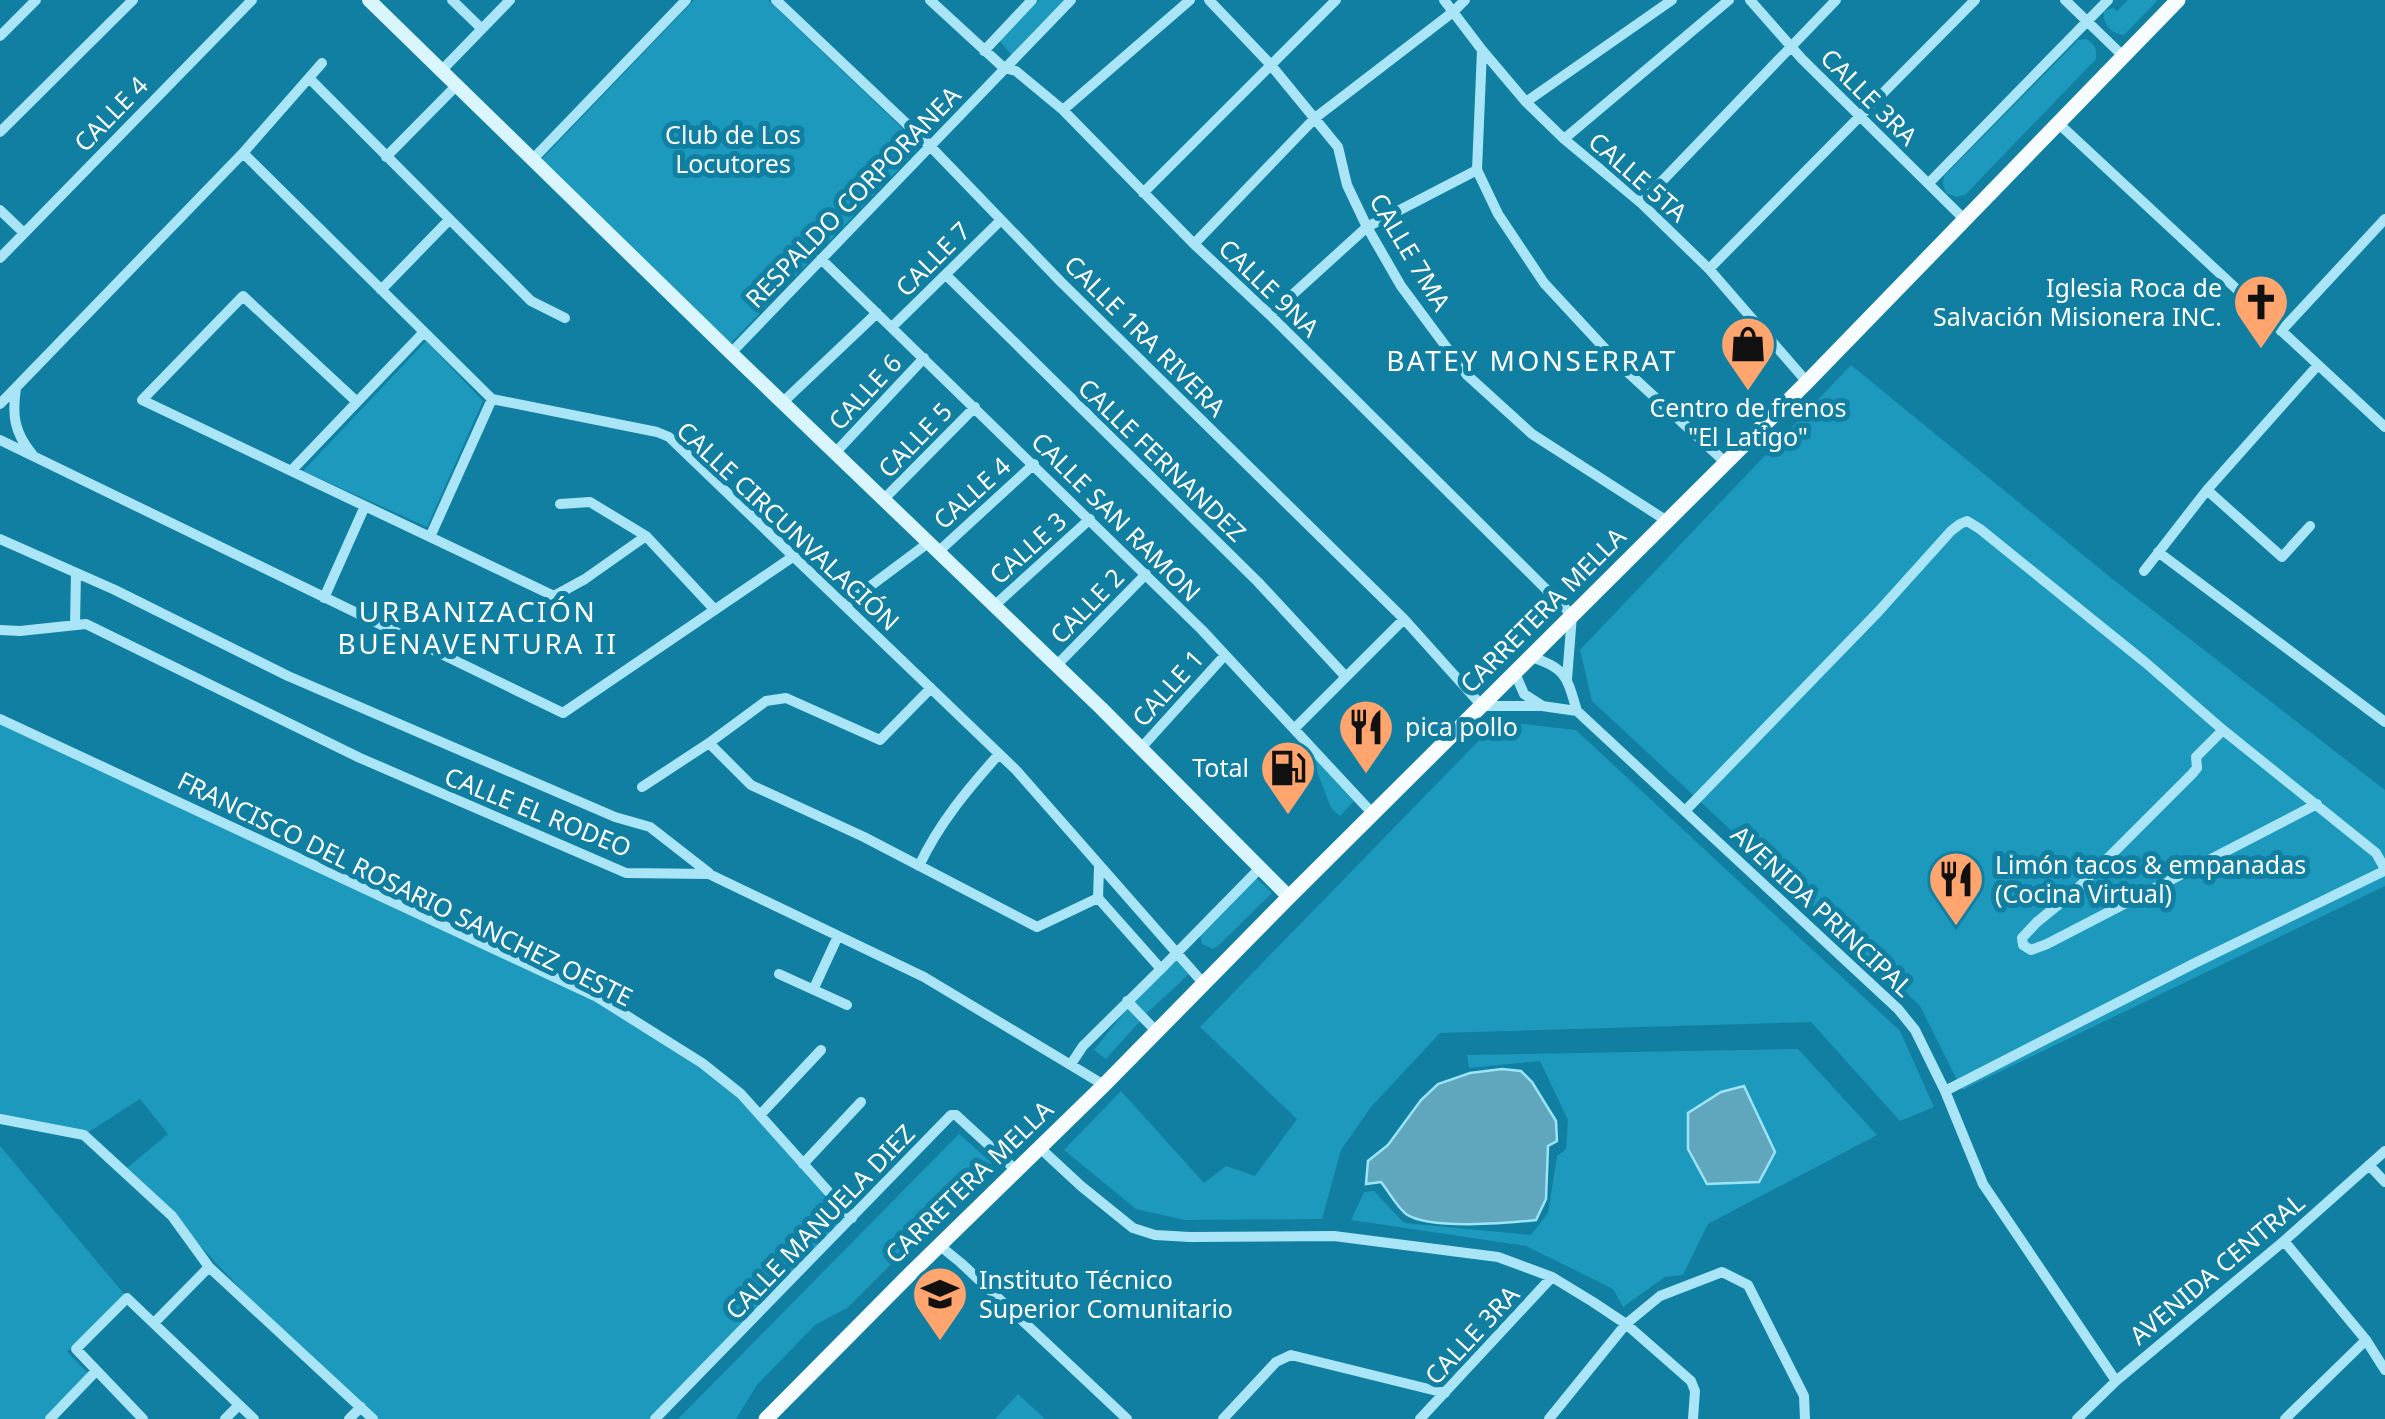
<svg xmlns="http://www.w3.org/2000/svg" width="2385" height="1419" font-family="'Noto Sans',sans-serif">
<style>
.green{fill:#1c99bc}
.water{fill:#60a6bc;stroke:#9be5f9;stroke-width:2.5}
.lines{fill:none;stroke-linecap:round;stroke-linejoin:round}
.street{stroke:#a9e5f6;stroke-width:10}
.secondary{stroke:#d9f5fe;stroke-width:14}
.primary{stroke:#f7fdff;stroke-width:15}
.labels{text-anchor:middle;stroke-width:10;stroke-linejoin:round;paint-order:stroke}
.street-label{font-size:25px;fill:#fff;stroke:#107fa1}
.park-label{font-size:25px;fill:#f8feff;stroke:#107fa1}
.poi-label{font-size:25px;fill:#fff;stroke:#107fa1;text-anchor:start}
.neighbourhood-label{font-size:28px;letter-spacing:2.5px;fill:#fff;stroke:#107fa1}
</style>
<rect width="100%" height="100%" fill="#107fa1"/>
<!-- green -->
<path class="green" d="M 694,0 L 768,0 L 921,146 L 730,344 L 541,160 Z
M 1039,0 L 1071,0 L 1014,58 L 1000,41 Z
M 2128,0 L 2158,0 L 2124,35 C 2111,34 2102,24 2104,11 L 2113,8 L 2117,11 Z
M 2086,39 C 2095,44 2097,49 2096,59 L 1965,195 L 1956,197 L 1946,193 L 1943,184 L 1944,176 L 2078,40 Z
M 426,341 L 483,401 L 427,527 L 303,471 Z
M 1851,365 L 2115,581 L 2385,790 L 2385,886 L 1962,1090 L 1920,1006 L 1592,701 L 1580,650 Z
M 0,719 L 597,997 L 741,1094 L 852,1218 L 654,1419 L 372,1419 L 280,1331 L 172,1216 L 123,1171 L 168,1134 L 140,1099 L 84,1135 L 0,1119 Z
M 1498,721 L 1576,730 L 1900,1031 L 1934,1107 L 1900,1121 L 1811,1022 L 1440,1033 L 1371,1107 L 1341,1150 L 1322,1219 L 1184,1220 L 1136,1209 L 1064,1150 L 1121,1091 L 1204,1183 L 1226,1166 L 1255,1176 L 1297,1119 L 1200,1027 Z
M 1306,749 L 1356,799 L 1340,816 L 1331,808 L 1315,766 L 1296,759 Z
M 1256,878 L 1272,893 L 1219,945 L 1213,949 L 1202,944 L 1200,935 Z
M 1177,960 L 1189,974 L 1145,1015 L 1133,1003 Z
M 1128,1008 L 1141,1020 L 1106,1059 L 1094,1050 Z
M 1798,1049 L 1877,1135 L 1708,1224 L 1683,1275 L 1665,1277 L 1623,1307 L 1613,1289 L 1526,1246 L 1351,1220 L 1364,1192 L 1374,1191 L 1404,1223 L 1531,1235 L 1548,1213 L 1557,1156 L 1566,1149 L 1568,1120 L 1540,1061 L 1469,1068 L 1467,1055 Z
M 959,1134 L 992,1163 L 847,1308 L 815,1325 L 757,1385 L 736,1419 L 678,1419 Z
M 0,1146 L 125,1295 L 67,1352 L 94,1379 L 52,1419 L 0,1419 Z
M 1018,1394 L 1045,1419 L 995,1419 Z"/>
<!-- water -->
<path class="water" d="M 1502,1069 L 1521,1071 L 1532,1082 L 1556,1121 L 1557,1141 L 1548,1146 L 1546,1199 L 1536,1220 C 1509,1223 1428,1230 1406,1214 C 1397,1207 1389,1192 1381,1182 L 1366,1184 L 1368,1161 L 1388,1145 L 1421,1100 L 1438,1084 L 1470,1073 Z
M 1744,1086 L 1775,1152 L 1759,1182 L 1707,1184 L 1688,1149 L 1688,1113 L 1721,1092 Z"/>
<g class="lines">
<!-- street -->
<path class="street" d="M 452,0 L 482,29
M 776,0 L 930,146 L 1061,282 L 1404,619 L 1482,706 L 1542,706 L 1577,711
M 930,0 L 1004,68 L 1016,71 L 1063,110 L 1194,244 L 1270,315 L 1572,615 L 1567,679
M 1209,0 L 1270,64 L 1338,147 L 1347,185 L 1367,227 L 1401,286 L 1467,375 L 1532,434 L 1667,521
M 1444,0 L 1482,50 L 1526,102 L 1564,139 L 1641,203 L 1709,269 L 1807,382
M 1750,0 L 1802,59 L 1964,219
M 2065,0 L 2123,56
M 0,36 L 36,0
M 1482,50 L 1477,170 L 1498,214 L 1544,283 L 1621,366 L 1725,462
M 984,51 L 1032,0
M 442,70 L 510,0
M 310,79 L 531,301 L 565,318
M 1526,102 L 1672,0
M 1063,110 L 1190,0
M 2058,123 L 2385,427
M 0,132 L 133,0
M 1564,139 L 1729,0
M 243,153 L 492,399 L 657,432 L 669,437 L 1016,770 L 1204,984
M 386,157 L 457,85
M 533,159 L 686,0
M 1929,183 L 2108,0
M 1143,193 L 1336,0
M 1641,203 L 1836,0
M 0,210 L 24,233
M 1194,244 L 1315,118 L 1453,12 L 1465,0
M 0,258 L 252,0
M 821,259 L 1202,630 L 1373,814
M 1709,269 L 1975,0
M 946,275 L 1258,582 L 1346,677
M 381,290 L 449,220
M 1270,315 L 1367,227 L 1477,170
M 892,327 L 1001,220
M 2281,331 L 2385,219
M 731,353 L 1071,0
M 16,388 C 12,415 14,432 32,454
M 357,402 L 243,296 L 142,400 L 554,596 L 585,579 L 646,536
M 782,403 L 877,313
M 0,404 L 243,153 L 322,63
M 0,440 L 563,713 L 794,556
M 835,453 L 924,358
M 291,471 L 424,332
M 2207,490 L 2282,557 L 2310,526
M 883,500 L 975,407
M 560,504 L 590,502 L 646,536 L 715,610
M 430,537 L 492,399
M 0,539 L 115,590 L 288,676 L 615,817 L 650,827 L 709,873
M 938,552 L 1034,464
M 2158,552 L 2385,722
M 2144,571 L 2207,490 L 2318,365
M 324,598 L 365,506
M 845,605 L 928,543
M 994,606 L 1090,519
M 75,625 L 76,573
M 0,630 L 20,631 L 86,624 L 360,758 L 626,873 L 709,874 L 924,977 L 1104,1085
M 1531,657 C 1567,668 1567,678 1577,711 L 1898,1009 L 1915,1030 L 1945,1091 L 1983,1184 L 2116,1381
M 1056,666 L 1146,574
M 1515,673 L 1524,694 L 1541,705
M 0,719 L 597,997 L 702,1063 L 741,1094 L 852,1218
M 1295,728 L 1404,619
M 709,743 L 751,785 L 864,837 L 1037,927 L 1098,898
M 1141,748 L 1225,655
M 642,787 L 709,743 L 766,701 L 786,698 L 880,740 L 931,688
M 1685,811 L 1878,612 L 1951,531 L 1960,524 L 1967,521 L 1980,529 L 2146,663 L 2223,730 L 2196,757 L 2197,768 L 2192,774 L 2073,893 L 2037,922 L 2022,938 L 2023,945 L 2031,950 L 2047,944 L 2317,804
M 919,866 C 939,823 968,789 999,754
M 1099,867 L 1098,898 L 1161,969 L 1261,867
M 779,974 L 847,1005
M 814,988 L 838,936
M 1127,1001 L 1157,1032
M 1071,1064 L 1083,1046 L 1161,969
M 1945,1091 L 2195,963 L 2382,872 L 2384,867 L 2376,853 L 2223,730
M 760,1115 L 821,1050
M 0,1119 L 84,1135 L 172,1216 L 209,1267 L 373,1419
M 1040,1148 L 1081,1186 L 1133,1228 L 1155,1235 L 1190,1237 L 1334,1236 L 1498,1257 L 1552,1277 L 1593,1302 L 1626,1324 L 1691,1381 L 1695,1391 L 1693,1419
M 803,1164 L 861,1102
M 2369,1165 L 2385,1182
M 2284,1241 L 2366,1340 L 2385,1370
M 939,1245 L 961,1263 L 1127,1419
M 154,1323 L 209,1267
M 50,1419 L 96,1371
M 143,1419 L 76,1349 L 127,1298 L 254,1419
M 225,1419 L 239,1405
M 349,1419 L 361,1407
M 655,1419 L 951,1115 L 956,1115 L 1017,1171
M 1223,1419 L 1276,1362 L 1291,1355 L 1445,1393
M 1420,1419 L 1552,1277
M 1549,1419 L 1626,1324 L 1660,1296 L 1722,1272 L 1748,1285 L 1804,1396 L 1805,1419
M 2077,1419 L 2116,1381 L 2284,1241 L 2385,1151
M 2285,1419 L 2366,1340"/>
<!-- secondary -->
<path class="secondary" d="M 369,0 L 731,353 L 1101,708 L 1289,897"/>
<!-- primary -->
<path class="primary" d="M 766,1419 L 911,1273 L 1104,1085 L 1289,897 L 1807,382 L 2178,0"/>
</g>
<!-- icons -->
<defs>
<g id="church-pin" transform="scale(2.875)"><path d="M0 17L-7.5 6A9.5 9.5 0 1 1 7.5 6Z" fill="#ffa56d" stroke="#107fa1"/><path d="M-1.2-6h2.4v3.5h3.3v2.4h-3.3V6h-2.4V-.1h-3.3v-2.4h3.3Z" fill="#111"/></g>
<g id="shop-pin" transform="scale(2.875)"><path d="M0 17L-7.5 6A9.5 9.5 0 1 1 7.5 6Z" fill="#ffa56d" stroke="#107fa1"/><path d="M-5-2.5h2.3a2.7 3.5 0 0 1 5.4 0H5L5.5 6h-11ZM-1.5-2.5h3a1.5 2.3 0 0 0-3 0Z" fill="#111"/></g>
<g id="restaurant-pin" transform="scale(2.875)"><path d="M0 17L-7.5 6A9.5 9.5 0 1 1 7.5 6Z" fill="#ffa56d" stroke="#107fa1"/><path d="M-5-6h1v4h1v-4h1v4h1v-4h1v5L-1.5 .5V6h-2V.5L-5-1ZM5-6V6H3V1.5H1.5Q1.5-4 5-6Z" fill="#111"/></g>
<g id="fuel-pin" transform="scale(2.875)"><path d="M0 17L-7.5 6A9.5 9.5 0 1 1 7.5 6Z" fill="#ffa56d" stroke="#107fa1"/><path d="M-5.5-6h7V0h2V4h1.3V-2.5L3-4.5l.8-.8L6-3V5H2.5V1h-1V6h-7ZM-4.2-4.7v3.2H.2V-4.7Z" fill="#111"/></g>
<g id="university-pin" transform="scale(2.875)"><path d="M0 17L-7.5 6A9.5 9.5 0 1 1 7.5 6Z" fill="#ffa56d" stroke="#107fa1"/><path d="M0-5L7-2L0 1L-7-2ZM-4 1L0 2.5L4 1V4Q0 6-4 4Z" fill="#111"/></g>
</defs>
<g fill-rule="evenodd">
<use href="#church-pin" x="2261" y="302"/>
<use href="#shop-pin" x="1748" y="344"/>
<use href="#restaurant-pin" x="1366" y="727"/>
<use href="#fuel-pin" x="1288" y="768"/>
<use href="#restaurant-pin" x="1956" y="879"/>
<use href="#university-pin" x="940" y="1294"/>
</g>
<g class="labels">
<!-- street labels -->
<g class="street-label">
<text transform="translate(1869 97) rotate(45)" y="9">CALLE 3RA</text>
<text transform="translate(111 114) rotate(-46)" y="9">CALLE 4</text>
<text transform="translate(1638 177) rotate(41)" y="9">CALLE 5TA</text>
<text transform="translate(853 197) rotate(-46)" y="9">RESPALDO CORPORANEA</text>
<text transform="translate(1410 252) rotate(59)" y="9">CALLE 7MA</text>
<text transform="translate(933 259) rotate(-45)" y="9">CALLE 7</text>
<text transform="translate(1269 288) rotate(44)" y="9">CALLE 9NA</text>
<text transform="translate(1145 336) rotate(45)" y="9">CALLE 1RA RIVERA</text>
<text transform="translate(865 392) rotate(-47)" y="9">CALLE 6</text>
<text transform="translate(915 440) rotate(-46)" y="9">CALLE 5</text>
<text transform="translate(1162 460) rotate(44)" y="9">CALLE FERNANDEZ</text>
<text transform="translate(972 493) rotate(-42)" y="9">CALLE 4</text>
<text transform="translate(1116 517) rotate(45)" y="9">CALLE SAN RAMON</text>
<text transform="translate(788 526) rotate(43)" y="9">CALLE CIRCUNVALACIÓN</text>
<text transform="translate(1028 548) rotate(-42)" y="9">CALLE 3</text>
<text transform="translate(1087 606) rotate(-46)" y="9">CALLE 2</text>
<text transform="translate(1543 610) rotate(-45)" y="9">CARRETERA MELLA</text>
<text transform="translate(1168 688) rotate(-48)" y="9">CALLE 1</text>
<text transform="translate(538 812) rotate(22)" y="9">CALLE EL RODEO</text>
<text transform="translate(405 889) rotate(26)" y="9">FRANCISCO DEL ROSARIO SANCHEZ OESTE</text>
<text transform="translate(1822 911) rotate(43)" y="9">AVENIDA PRINCIPAL</text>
<text transform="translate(969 1182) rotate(-44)" y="9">CARRETERA MELLA</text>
<text transform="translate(820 1222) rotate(-46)" y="9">CALLE MANUELA DIEZ</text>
<text transform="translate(2217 1269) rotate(-40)" y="9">AVENIDA CENTRAL</text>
<text transform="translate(1472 1335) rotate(-47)" y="9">CALLE 3RA</text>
</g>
<!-- park labels -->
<g class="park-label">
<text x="733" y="144">Club de Los<tspan x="733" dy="29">Locutores</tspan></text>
</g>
<!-- poi labels -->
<g class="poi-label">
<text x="2222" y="297" text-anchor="end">Iglesia Roca de<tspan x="2222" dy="29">Salvación Misionera INC.</tspan></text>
<text x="1748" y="417" text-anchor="middle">Centro de frenos<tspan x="1748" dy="29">"El Latigo"</tspan></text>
<text x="1405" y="736">pica pollo</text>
<text x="1249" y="777" text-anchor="end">Total</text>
<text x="1995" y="874">Limón tacos &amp; empanadas<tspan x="1995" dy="29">(Cocina Virtual)</tspan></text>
<text x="979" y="1289">Instituto Técnico<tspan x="979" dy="29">Superior Comunitario</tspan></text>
</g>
<!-- neighbourhood labels -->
<g class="neighbourhood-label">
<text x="1532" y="371">BATEY MONSERRAT</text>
<text x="478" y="622">URBANIZACIÓN<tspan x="478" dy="32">BUENAVENTURA II</tspan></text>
</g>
</g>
</svg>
